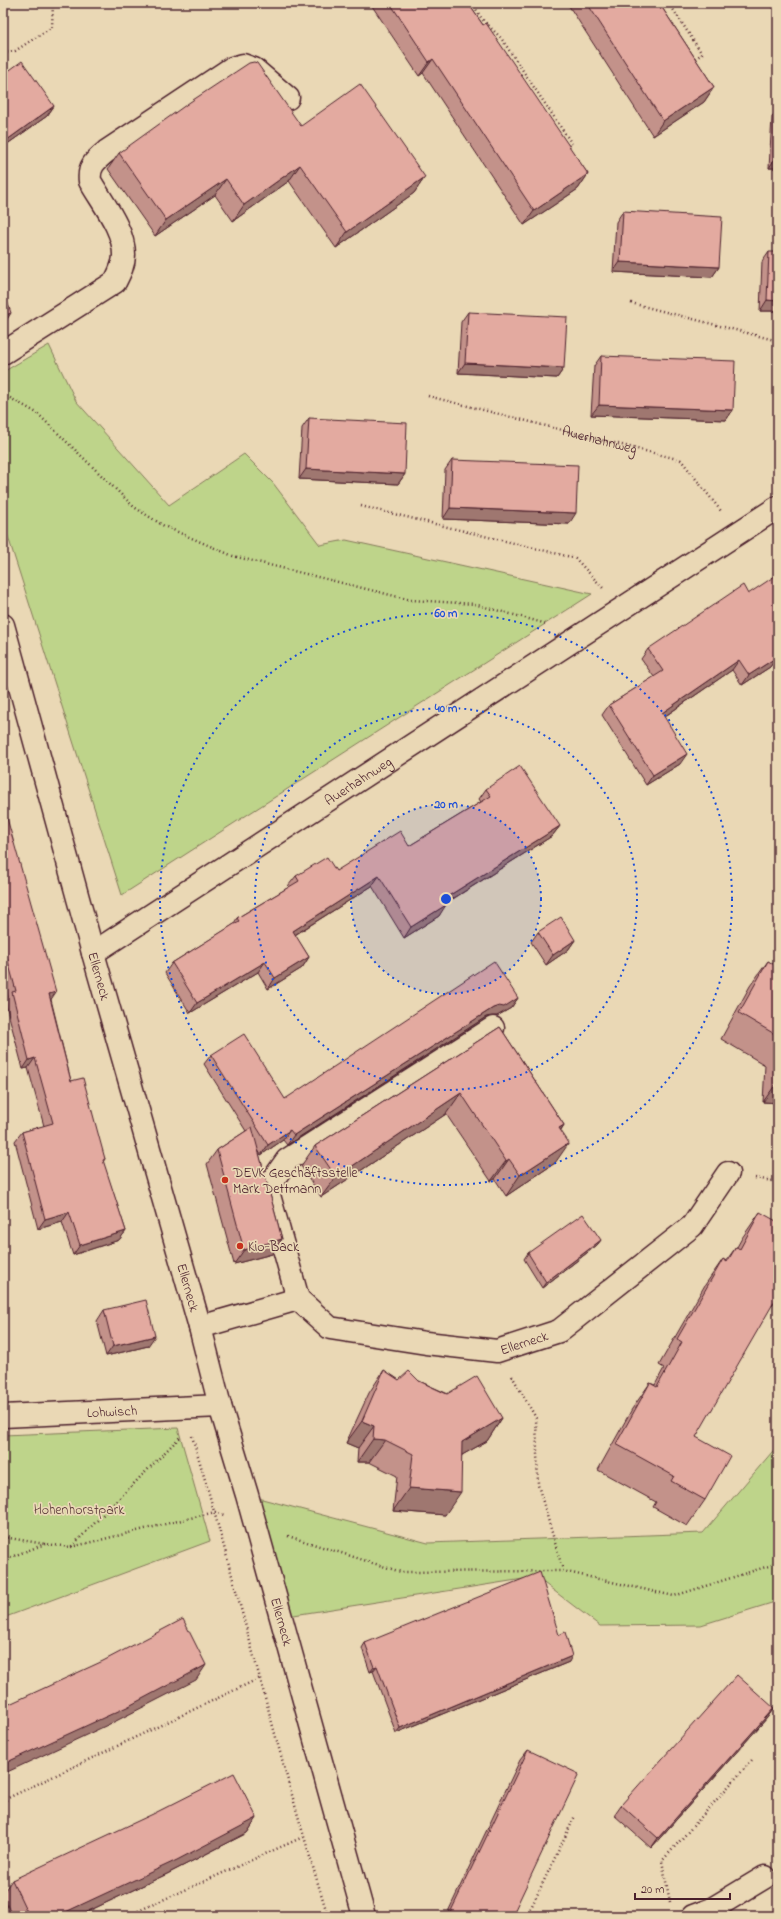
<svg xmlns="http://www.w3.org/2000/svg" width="781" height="1919" font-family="'Indie Flower',sans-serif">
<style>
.green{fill:#bed48a;stroke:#847a5a}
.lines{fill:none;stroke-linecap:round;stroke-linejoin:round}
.minor-casing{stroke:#4a1f2b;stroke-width:25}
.path{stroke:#4a1f2b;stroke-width:2.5;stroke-dasharray:1 3;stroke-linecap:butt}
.minor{stroke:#ead8b5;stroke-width:22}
.wall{fill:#c3928a;stroke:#4a1f2b}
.shaded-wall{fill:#9f7770;stroke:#4a1f2b}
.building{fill:#e3aaa0;stroke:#4a1f2b}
.ring{fill:none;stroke:#1d4ed8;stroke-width:2;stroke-dasharray:2 4}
.poi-dot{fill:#c8321e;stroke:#ead8b5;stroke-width:1.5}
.labels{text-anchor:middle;stroke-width:3.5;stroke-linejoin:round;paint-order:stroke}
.street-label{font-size:14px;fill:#4a1f2b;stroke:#ead8b5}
.poi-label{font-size:14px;fill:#4a1f2b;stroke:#ead8b5;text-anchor:start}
.park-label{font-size:14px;fill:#5b3a39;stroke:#ead8b5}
.centre{fill:#1d4ed8;stroke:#ead8b5;stroke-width:2}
.ring-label{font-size:12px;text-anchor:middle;font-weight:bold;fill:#1d4ed8;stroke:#ead8b5;stroke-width:3.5;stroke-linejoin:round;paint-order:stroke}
</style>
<rect width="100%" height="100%" fill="#ead8b5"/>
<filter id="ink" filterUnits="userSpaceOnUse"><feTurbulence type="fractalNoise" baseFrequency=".025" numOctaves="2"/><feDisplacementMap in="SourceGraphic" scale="8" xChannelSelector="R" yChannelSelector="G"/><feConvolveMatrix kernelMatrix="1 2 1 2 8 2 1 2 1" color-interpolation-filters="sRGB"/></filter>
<g filter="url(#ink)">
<!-- green -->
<path class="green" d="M 49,345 L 76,401 L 169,505 L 244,454 L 273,483 L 320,545 L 346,540 L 592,594 L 122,895 L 3,521 L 3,372 Z
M 178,1428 L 210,1541 L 3,1618 L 3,1435 Z
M 778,1445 L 778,1601 L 701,1625 L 600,1626 L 536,1577 L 281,1617 L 247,1495 L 428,1543 L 703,1533 Z"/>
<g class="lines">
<!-- minor casing -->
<g class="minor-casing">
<g id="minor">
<path d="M 3,353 L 115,282 C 119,274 124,265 124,255 C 124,229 103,204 90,181 C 88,166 96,160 107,151 L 232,68 L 243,65 L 254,69 L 288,98"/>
<path id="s2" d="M 3,625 L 93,953 L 200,1327 L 220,1406 L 247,1495 L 364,1916"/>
<path id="s3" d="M 93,953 L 778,507"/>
<path d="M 298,1299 L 267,1188 L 287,1160 L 493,1028"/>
<path id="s4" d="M 200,1327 L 298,1299 L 330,1328 L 426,1343 L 497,1351 L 559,1331 L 692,1226 L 728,1173"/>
<path id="s5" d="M 3,1416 L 220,1406"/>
<path d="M 693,1916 L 712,1909 L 765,1877"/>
</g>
</g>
<!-- path -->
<g class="path">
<path d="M 472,3 L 482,19 L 501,38 L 572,144 L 567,147"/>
<path d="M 669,3 L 702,54 L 693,60"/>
<path d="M 3,53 L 15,51 L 52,27 L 53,3"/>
<path d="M 631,303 L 778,341"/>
<path d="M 3,394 L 37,413 L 134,507 L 164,526 L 233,556 L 411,600 L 474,604 L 547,624"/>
<path id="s1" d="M 428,396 L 681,460 L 721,511"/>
<path d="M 361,506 L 575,558 L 603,588"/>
<path d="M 755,1178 L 778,1182"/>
<path d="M 512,1376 L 536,1418 L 538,1485 L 563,1570"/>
<path d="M 192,1436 C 240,1595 278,1757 328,1916"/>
<path d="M 288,1536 L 401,1572 L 563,1571 L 674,1596 L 778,1563"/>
<path d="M 3,1537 L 45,1544"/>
<path d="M 71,1547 L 215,1512 L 224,1515"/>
<path d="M 3,1560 L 45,1544 L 71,1547 L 181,1436"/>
<path d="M 3,1803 L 8,1798 L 260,1678"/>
<path d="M 670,1902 L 662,1861 L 752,1760"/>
<path d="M 127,1916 L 303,1837"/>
<path d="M 527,1916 L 575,1816"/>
</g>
<!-- minor -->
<use href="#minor" class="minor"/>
</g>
<!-- wall -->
<path class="wall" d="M 370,3 L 468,3 L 483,25 L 588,174 L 578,189 L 524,225 L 423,73 L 419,76 Z
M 567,3 L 659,3 L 714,87 L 704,102 L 653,136 Z
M 3,75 L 54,106 L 47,116 L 3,147 Z
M 778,108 L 778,168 L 769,168 L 772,117 Z
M 301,126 L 425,177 L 414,193 L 336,248 L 289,181 L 233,221 L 215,195 L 155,236 L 108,169 L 119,153 Z
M 623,211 L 719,267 L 712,277 L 613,272 L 616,222 Z
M 769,252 L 778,311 L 760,311 L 762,262 Z
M 468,312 L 564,368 L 557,378 L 458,373 L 461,322 Z
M 601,356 L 733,410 L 726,420 L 591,415 L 594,366 Z
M 309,418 L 405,474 L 398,484 L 299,479 L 302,428 Z
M 452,460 L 569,524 L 443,519 L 445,470 Z
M 648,649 L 776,655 L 777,657 L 770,667 L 742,685 L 732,670 L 664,717 L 680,764 L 646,785 L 602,715 L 609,705 L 654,677 L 641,659 Z
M 486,789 L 560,826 L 552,836 L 445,904 L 439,916 L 404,938 L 372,886 L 295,935 L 309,957 L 302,968 L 268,989 L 258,972 L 190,1013 L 165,973 L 172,963 L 233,925 L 237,918 L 289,887 L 288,886 L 296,876 L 336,871 L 409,846 L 481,802 L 479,799 Z
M 3,804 L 71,1081 L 105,1159 L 103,1162 L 126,1231 L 119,1240 L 73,1255 L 62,1222 L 38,1229 L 15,1141 L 22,1132 L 44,1126 L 28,1068 L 23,1069 L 5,1001 L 8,997 L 3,976 Z
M 538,932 L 575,940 L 568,950 L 546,965 L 531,942 Z
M 768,961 L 778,967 L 778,1103 L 763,1102 L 765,1065 L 721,1039 L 750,986 Z
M 518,998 L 511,1008 L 497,1016 L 492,1016 L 486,1017 L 287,1145 L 283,1140 L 261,1155 L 258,1150 L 282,1239 L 272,1254 L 234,1264 L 207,1164 L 217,1150 L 246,1131 L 204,1064 L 211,1055 L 285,1099 Z
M 500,1027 L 564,1125 L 561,1130 L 555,1163 L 506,1196 L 495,1179 L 491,1181 L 446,1114 L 321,1197 L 301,1166 L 315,1146 Z
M 760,1212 L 696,1437 L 705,1500 L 687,1526 L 653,1507 L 656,1502 L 598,1470 L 632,1409 L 650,1383 L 655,1385 L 664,1368 L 659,1365 L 705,1285 L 723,1259 L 726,1261 L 736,1247 L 737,1247 L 742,1238 Z
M 601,1240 L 597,1245 L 542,1288 L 524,1259 L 528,1253 Z
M 104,1310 L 148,1346 L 106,1356 L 97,1321 Z
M 384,1370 L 399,1380 L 419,1381 L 502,1418 L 487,1441 L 462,1455 L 445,1515 L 393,1511 L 397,1476 L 369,1462 L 357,1462 L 358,1448 L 346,1443 L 369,1393 Z
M 559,1635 L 569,1662 L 396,1733 L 373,1671 L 370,1672 L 362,1648 L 365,1643 Z
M 774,1708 L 767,1718 L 651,1848 L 614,1815 L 621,1805 Z
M 528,1750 L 512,1916 L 446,1916 L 520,1760 Z
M 257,1818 L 247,1833 L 167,1874 L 78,1916 L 12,1916 L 3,1896 L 3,1893 L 12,1880 Z"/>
<!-- shaded-wall -->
<path class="shaded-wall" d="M 433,59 L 423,73 L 419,76 L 429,62 Z
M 714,87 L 704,102 L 653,136 L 663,121 Z
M 54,106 L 47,116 L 3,147 L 3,145 L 7,140 Z
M 776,157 L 778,158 L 778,168 L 769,168 Z
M 300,165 L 289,181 L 233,221 L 244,205 Z
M 588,174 L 578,189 L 524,225 L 534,211 Z
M 425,177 L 414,193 L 336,248 L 347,232 Z
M 226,179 L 215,195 L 155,236 L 166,220 Z
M 620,262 L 719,267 L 712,277 L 613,272 Z
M 767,300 L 778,301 L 778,311 L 760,311 Z
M 11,313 L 4,324 L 3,324 L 3,316 Z
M 465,363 L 564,368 L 557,378 L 458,373 Z
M 599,405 L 733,410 L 726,420 L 591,415 Z
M 306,469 L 405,474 L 398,484 L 299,479 Z
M 450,508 L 576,513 L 569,524 L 443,519 Z
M 778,648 L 778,654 L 767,661 L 774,651 Z
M 777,657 L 770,667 L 742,685 L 749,675 Z
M 739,660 L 732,670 L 655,723 L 662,713 Z
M 687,754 L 680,764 L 646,785 L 653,775 Z
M 560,826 L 552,836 L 435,910 L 442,900 Z
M 379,876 L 372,886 L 285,941 L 293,931 Z
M 446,905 L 439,916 L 404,938 L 411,927 Z
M 575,940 L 568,950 L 546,965 L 553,955 Z
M 309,957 L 302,968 L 268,989 L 275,978 Z
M 265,962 L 258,972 L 190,1013 L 197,1003 Z
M 56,992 L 50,1001 L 49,994 Z
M 518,998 L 511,1008 L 497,1016 L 492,1016 L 486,1017 L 287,1145 L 294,1135 L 493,1008 Z
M 35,1058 L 28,1068 L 23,1069 L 29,1060 Z
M 778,1081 L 778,1103 L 763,1102 Z
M 461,1093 L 446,1114 L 321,1197 L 336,1177 Z
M 564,1125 L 550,1145 L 559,1128 Z
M 290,1130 L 283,1140 L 261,1155 L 268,1145 Z
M 569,1143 L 555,1163 L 506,1196 L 520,1175 Z
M 509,1159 L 495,1179 L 491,1181 L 506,1161 Z
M 69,1212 L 62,1222 L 38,1229 L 45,1219 Z
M 126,1231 L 119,1240 L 73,1255 L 80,1245 Z
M 282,1239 L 272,1254 L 234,1264 L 244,1250 Z
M 601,1240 L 597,1245 L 542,1288 L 546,1282 Z
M 155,1336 L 148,1346 L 106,1356 L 113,1346 Z
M 502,1418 L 487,1441 L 446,1464 L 462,1442 Z
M 362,1421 L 374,1426 L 358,1448 L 346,1443 Z
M 373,1439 L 385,1440 L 369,1462 L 357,1462 Z
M 409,1488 L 461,1492 L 445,1515 L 393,1511 Z
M 572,1656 L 569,1662 L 396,1733 L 400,1728 Z
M 206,1665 L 196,1680 L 116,1721 L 3,1774 L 3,1764 Z
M 377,1666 L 373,1671 L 370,1672 L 374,1667 Z
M 774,1708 L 767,1718 L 651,1848 L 658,1838 Z
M 257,1818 L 247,1833 L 167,1874 L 78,1916 L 57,1916 Z"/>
<!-- building -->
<path class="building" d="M 390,3 L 468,3 L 483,25 L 486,23 L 588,174 L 534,211 L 433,59 L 429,62 Z
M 587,3 L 659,3 L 714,87 L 663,121 Z
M 22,61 L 54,106 L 7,140 L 3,134 L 3,75 Z
M 254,62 L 257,63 L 301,126 L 360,84 L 425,177 L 347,232 L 300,165 L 244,205 L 226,179 L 166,220 L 119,153 L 190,102 L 249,63 Z
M 778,125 L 778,158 L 776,157 Z
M 623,211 L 722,217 L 719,267 L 620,262 Z
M 769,252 L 778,252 L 778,301 L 767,300 Z
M 3,289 L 11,313 L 3,316 Z
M 468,312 L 567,317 L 564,368 L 465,363 Z
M 601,356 L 735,361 L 733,410 L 599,405 Z
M 309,418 L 407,423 L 405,474 L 306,469 Z
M 452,460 L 578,465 L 576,513 L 450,508 Z
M 778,574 L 778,648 L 774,651 L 777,657 L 749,675 L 739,660 L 662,713 L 687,754 L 653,775 L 609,705 L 663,671 L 648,649 L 743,585 L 748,594 Z
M 520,766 L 560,826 L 442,900 L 446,905 L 411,927 L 379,876 L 293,931 L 309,957 L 275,978 L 265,962 L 197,1003 L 172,963 L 239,921 L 237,918 L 299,881 L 296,876 L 327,857 L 336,871 L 400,831 L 409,846 L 491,796 L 486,789 Z
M 3,804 L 56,992 L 49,994 L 71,1081 L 83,1078 L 105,1159 L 103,1160 L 126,1231 L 80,1245 L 69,1212 L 45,1219 L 22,1132 L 53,1123 L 35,1058 L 29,1060 L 12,992 L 16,991 L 3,942 Z
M 561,917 L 575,940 L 553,955 L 538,932 Z
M 494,961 L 518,998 L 504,1007 L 499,1006 L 493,1008 L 294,1135 L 290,1130 L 268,1145 L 211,1055 L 244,1034 L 285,1099 Z
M 768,961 L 778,967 L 778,1036 L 739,1013 Z
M 500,1027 L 564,1125 L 559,1128 L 569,1143 L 520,1175 L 509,1159 L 506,1161 L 461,1093 L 336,1177 L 315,1146 Z
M 252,1127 L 282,1239 L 244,1250 L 217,1150 Z
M 760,1212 L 778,1222 L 778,1295 L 696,1437 L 730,1456 L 705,1500 L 671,1481 L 674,1476 L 616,1444 L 650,1383 L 657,1387 L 682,1342 L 677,1339 L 723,1259 L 727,1262 L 736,1247 L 740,1249 Z
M 583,1214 L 601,1240 L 546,1282 L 528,1253 Z
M 146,1300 L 155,1336 L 113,1346 L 104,1310 Z
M 384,1370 L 399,1380 L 409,1371 L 419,1381 L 447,1394 L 477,1376 L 502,1418 L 462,1442 L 461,1492 L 409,1488 L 413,1454 L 385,1440 L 373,1439 L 374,1426 L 362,1421 Z
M 540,1572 L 559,1635 L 565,1632 L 572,1656 L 400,1728 L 377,1666 L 374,1667 L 365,1643 Z
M 183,1619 L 206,1665 L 127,1707 L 3,1764 L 3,1707 L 103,1661 Z
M 737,1675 L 774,1708 L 658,1838 L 621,1805 Z
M 528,1750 L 579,1774 L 512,1916 L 456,1916 L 450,1913 Z
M 234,1773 L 257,1818 L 177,1860 L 57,1916 L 29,1916 L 12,1880 L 153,1814 Z"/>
</g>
<!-- distance rings -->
<circle cx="446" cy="899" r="95" fill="#1d4ed8" fill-opacity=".12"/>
<g class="ring">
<circle cx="446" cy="899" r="95"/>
<circle cx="446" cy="899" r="191"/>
<circle cx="446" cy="899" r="286"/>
</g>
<!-- markers -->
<g class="poi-dot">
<circle cx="225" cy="1180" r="4"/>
<circle cx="240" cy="1246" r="4"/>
</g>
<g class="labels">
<!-- street labels -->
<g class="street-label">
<text dy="5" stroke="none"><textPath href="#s1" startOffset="177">Auerhahnweg</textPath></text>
<text dy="5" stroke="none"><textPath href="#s3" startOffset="316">Auerhahnweg</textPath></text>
<text dy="5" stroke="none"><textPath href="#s2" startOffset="364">Ellerneck</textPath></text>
<text dy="5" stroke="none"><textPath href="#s2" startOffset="688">Ellerneck</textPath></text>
<text dy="5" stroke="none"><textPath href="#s4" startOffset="342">Ellerneck</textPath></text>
<text dy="5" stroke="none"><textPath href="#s5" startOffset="109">Lohwisch</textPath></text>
<text dy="5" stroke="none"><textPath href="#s2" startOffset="1035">Ellerneck</textPath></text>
</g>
<!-- poi labels -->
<g class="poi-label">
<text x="233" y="1177">DEVK Geschäftsstelle<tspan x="233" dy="16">Mark Dettmann</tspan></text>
<text x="248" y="1251">Kio-Back</text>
</g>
<!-- park labels -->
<g class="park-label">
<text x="79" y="1514">Hohenhorstpark</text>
</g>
</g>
<circle cx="446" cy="899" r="6" class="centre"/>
<g class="ring-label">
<text x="446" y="617">60 m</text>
<text x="446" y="712">40 m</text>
<text x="446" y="808">20 m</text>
</g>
<!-- margin -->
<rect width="781" height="1919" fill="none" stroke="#ead8b5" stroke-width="16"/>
<rect x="8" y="8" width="765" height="1903" fill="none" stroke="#4a1f2b" stroke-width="1.5" filter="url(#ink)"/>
<!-- scale -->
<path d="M635 1893v6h95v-6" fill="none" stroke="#4a1f2b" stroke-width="2"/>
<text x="641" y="1893" font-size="12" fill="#4a1f2b" stroke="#ead8b5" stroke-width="3" paint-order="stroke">20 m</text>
</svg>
